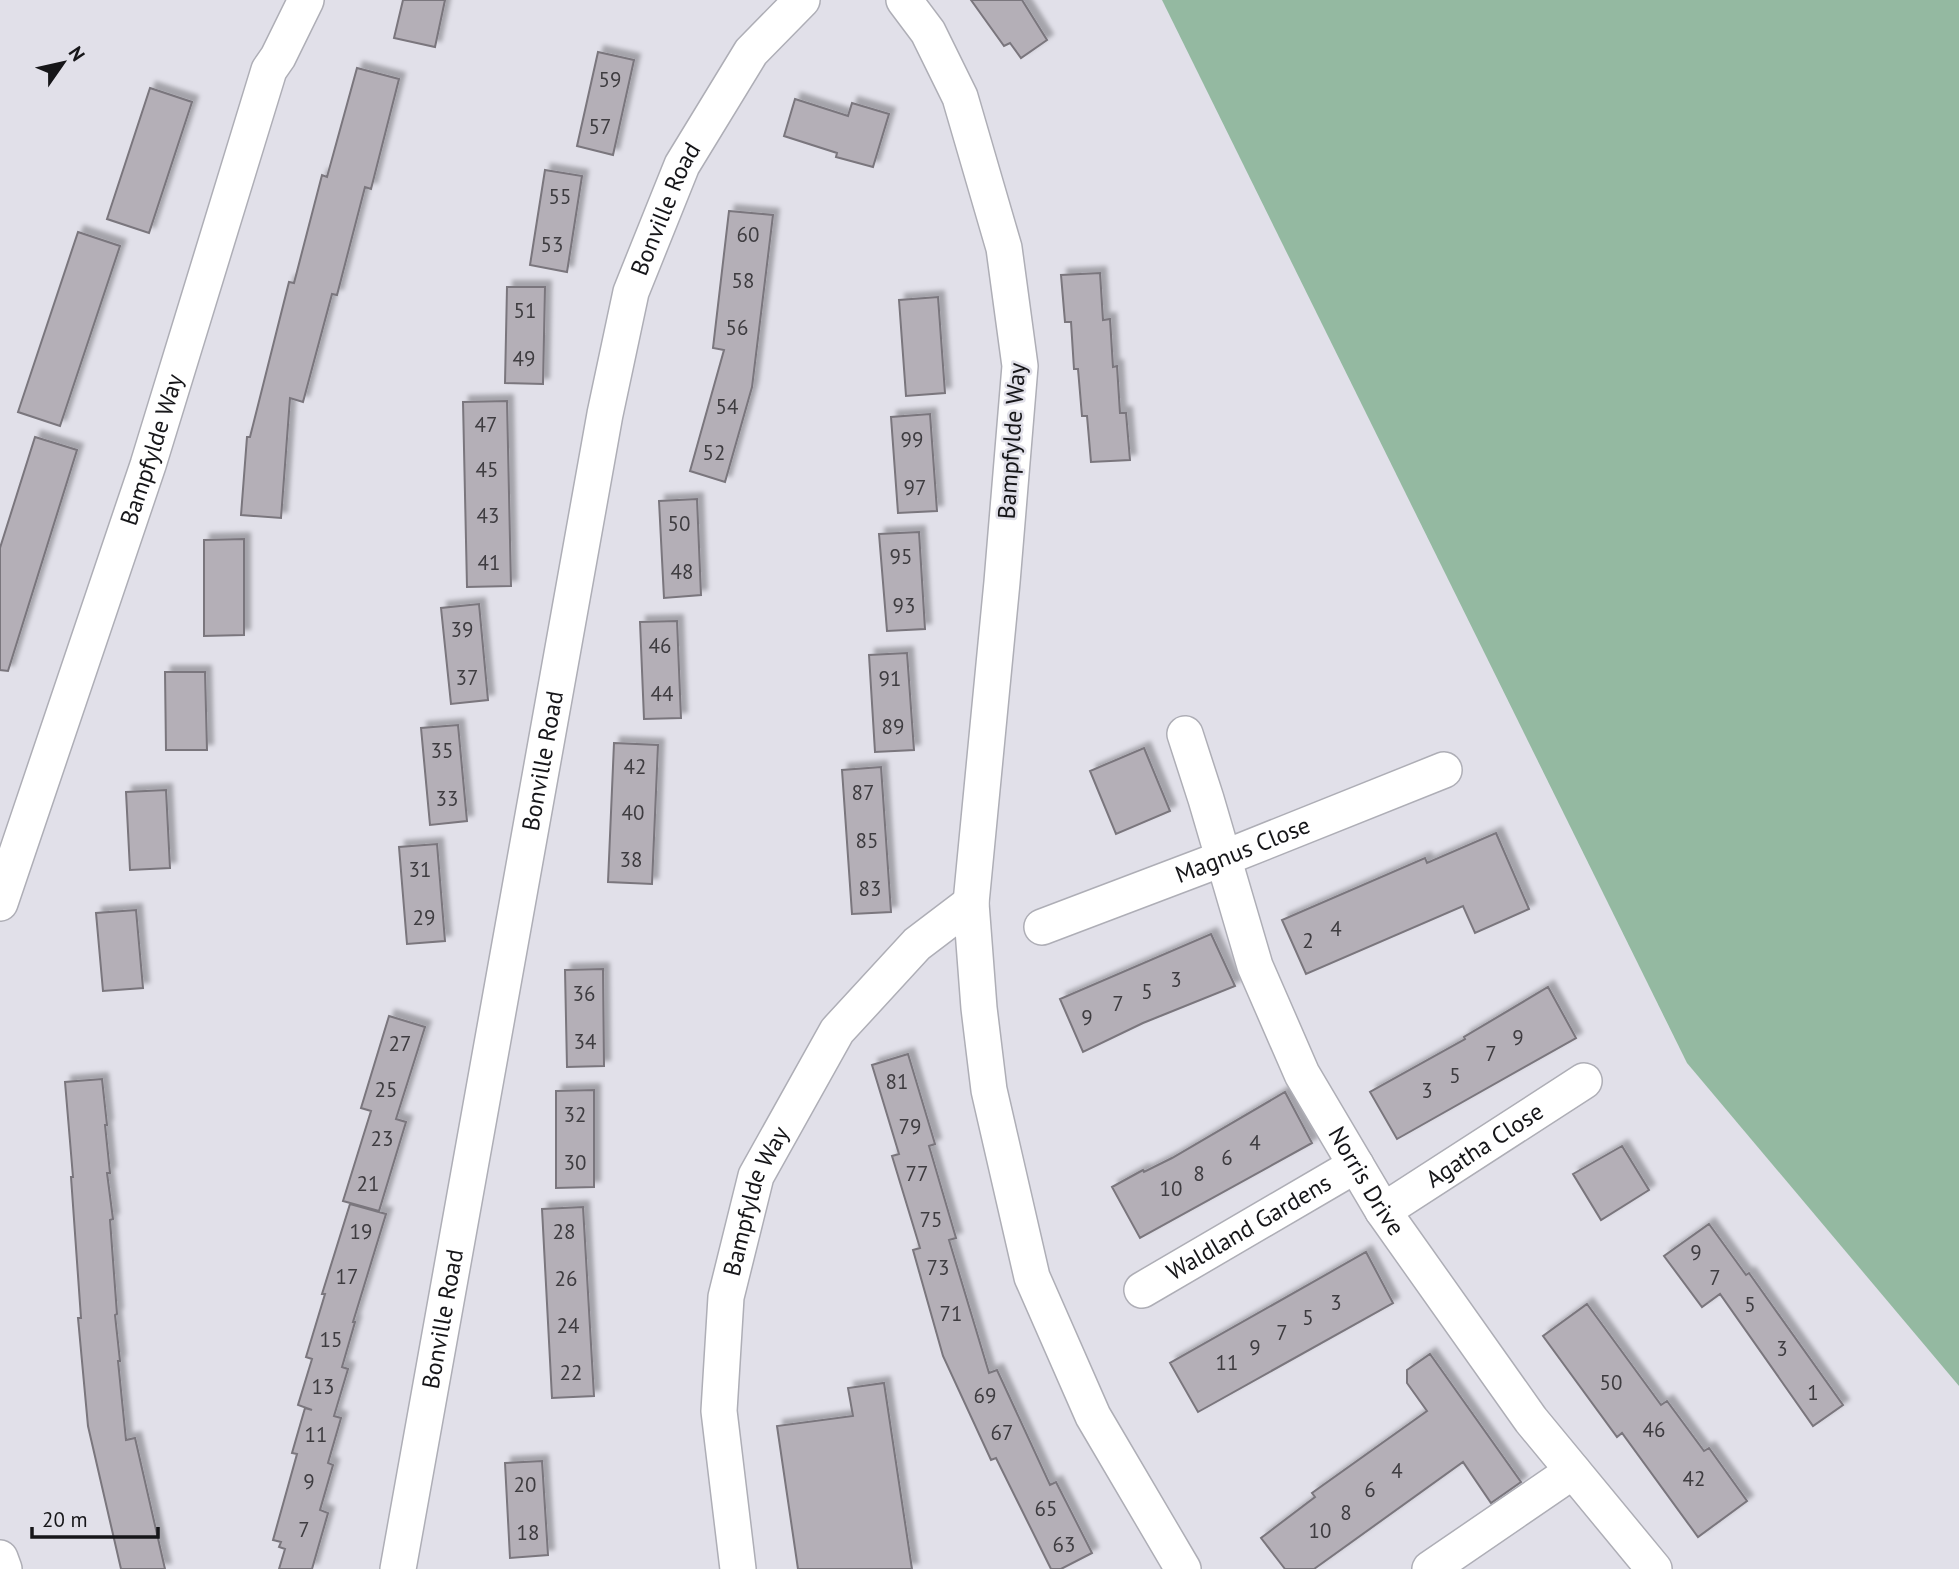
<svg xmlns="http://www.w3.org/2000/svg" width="1959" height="1569" font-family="'PT Sans',sans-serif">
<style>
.green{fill:#94b9a1}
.building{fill:#b4afb7;stroke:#7a767d;stroke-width:2;filter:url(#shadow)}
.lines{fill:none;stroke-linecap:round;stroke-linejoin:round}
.minor-casing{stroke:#aeaeb6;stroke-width:38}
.minor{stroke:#fff;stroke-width:35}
.labels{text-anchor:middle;stroke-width:5;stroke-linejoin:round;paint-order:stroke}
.number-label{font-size:21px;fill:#3e3c40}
.street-label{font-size:24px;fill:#161619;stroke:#e1e0e9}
</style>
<defs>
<filter id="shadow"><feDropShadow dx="6" dy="-6" stdDeviation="2" flood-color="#0004"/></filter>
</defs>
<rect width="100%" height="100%" fill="#e1e0e9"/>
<!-- green -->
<path class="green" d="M 1162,0 L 1959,0 L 1959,1386 L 1687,1063 Z"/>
<!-- building -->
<path class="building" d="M 403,0 L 445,0 L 435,47 L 394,38 Z
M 971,0 L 1022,0 L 1047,40 L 1021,58 L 1010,43 L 1004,46 Z
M 598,52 L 634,60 L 613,155 L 577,146 Z
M 357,68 L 399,79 L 371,189 L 365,187 L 337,295 L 332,294 L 303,402 L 290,398 L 281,518 L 241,515 L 247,437 L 250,437 L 289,282 L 294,283 L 322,175 L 327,177 Z
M 150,88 L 192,102 L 149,233 L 107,219 Z
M 795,99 L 848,116 L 852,103 L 889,114 L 873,167 L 836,157 L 837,153 L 784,136 Z
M 545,170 L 582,176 L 567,272 L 530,265 Z
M 729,211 L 773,215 L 752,387 L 725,482 L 690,471 L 724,350 L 713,348 Z
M 78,232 L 120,246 L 60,426 L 18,412 Z
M 1100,273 L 1103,320 L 1110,319 L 1113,367 L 1117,366 L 1120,413 L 1126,413 L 1130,460 L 1091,462 L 1087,416 L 1082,416 L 1078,369 L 1074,369 L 1071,322 L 1065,322 L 1061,275 Z
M 507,287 L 545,287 L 543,384 L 505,383 Z
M 938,297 L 945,393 L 906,396 L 899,300 Z
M 507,401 L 511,586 L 467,587 L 463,402 Z
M 930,414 L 937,511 L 898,513 L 891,417 Z
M 35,437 L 77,450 L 8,671 L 0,670 L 0,548 Z
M 697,499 L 701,595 L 664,598 L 659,501 Z
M 919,532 L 925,629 L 887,631 L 879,534 Z
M 244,539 L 244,635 L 204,636 L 204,540 Z
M 479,604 L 488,700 L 451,704 L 441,608 Z
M 677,621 L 681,718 L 644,719 L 640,622 Z
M 907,653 L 914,750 L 875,752 L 869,655 Z
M 165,672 L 205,672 L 207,750 L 166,750 Z
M 458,725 L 467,821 L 430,825 L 421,728 Z
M 614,743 L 658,745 L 652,884 L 608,882 Z
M 1144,748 L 1170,811 L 1116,834 L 1090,771 Z
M 881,767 L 891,912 L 852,914 L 842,770 Z
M 166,790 L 170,868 L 130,870 L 126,792 Z
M 1496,833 L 1529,909 L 1475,933 L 1463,906 L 1306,974 L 1282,920 L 1425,858 L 1427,863 Z
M 437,844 L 445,941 L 407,944 L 399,847 Z
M 136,910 L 143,988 L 103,991 L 96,913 Z
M 1211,934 L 1235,986 L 1143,1023 L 1083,1052 L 1060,999 Z
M 603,969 L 604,1066 L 567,1067 L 565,970 Z
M 1548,987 L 1576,1038 L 1397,1139 L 1370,1092 L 1465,1039 L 1464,1037 Z
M 389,1016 L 425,1027 L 396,1119 L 406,1122 L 379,1211 L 343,1201 L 371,1111 L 361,1108 Z
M 908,1054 L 935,1144 L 929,1146 L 956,1238 L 949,1240 L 989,1373 L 997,1370 L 1050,1485 L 1056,1482 L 1092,1553 L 1061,1569 L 1051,1569 L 996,1458 L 991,1460 L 943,1356 L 913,1250 L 920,1248 L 892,1156 L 899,1154 L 872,1065 Z
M 102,1079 L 107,1125 L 105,1125 L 110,1173 L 107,1173 L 113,1219 L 110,1220 L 117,1314 L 115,1315 L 120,1361 L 118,1361 L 126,1440 L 135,1438 L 165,1569 L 121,1569 L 88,1426 L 78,1318 L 81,1318 L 71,1177 L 73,1177 L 65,1082 Z
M 594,1090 L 594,1187 L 556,1188 L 556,1091 Z
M 1285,1092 L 1312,1143 L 1140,1238 L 1112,1187 L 1143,1170 L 1144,1172 L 1172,1158 Z
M 1622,1146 L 1649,1190 L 1601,1220 L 1573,1174 Z
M 350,1204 L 386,1214 L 353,1322 L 355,1322 L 342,1367 L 348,1369 L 334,1416 L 341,1418 L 328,1463 L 333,1465 L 320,1510 L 328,1513 L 312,1569 L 279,1569 L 285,1549 L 279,1547 L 281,1542 L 273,1540 L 297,1454 L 292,1453 L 305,1408 L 312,1410 L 298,1405 L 312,1359 L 306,1357 L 325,1294 L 322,1294 Z
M 583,1207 L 594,1396 L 552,1398 L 542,1209 Z
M 1709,1224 L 1746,1275 L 1749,1273 L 1843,1405 L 1813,1426 L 1720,1294 L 1702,1307 L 1664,1256 Z
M 1366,1252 L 1393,1303 L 1198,1412 L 1170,1363 Z
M 1587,1304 L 1661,1405 L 1667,1401 L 1704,1451 L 1709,1448 L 1747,1501 L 1698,1537 L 1622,1433 L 1617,1437 L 1543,1336 Z
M 1430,1354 L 1521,1482 L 1491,1503 L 1463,1462 L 1314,1569 L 1285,1569 L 1261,1538 L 1315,1497 L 1312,1493 L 1427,1411 L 1407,1383 L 1407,1370 Z
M 884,1383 L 912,1569 L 798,1569 L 777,1426 L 853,1416 L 848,1388 Z
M 542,1461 L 548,1555 L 510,1558 L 505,1463 Z"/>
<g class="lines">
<!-- minor casing -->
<g class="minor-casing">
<g id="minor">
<path d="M 904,0 L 928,32 L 960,97 L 1004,248 L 1020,366 L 1002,582 L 971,903 L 979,1008 L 989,1090 L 1032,1277 L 1093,1416 L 1183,1569"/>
<path id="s1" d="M 1185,734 L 1206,799 L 1255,966 L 1302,1074 L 1383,1211 L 1531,1420 L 1654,1569"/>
<path id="s2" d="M 0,903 L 148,465 L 269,70 L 278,57 L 306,0"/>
<path id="s3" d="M 1042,927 L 1224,858 L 1444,770"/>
<path id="s4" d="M 1383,1211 L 1584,1081"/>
<path id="s5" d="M 1142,1290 L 1356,1165"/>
<path d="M 0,1558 L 4,1569"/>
<path id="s6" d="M 398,1569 L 605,414 L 631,292 L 682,165 L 751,52 L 802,0"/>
<path id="s7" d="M 738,1569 L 719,1411 L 726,1297 L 756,1176 L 837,1031 L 917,944 L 971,903"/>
<path d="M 1430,1569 L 1573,1471"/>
</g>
</g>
<!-- minor -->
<use href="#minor" class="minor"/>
</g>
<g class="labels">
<!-- number labels -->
<g class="number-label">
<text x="610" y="87">59</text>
<text x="600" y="134">57</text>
<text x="560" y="204">55</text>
<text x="748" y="242">60</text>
<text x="552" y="252">53</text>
<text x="743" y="288">58</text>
<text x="525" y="318">51</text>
<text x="737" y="335">56</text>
<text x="524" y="366">49</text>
<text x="727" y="414">54</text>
<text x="486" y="432">47</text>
<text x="912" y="447">99</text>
<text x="714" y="460">52</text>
<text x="487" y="477">45</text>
<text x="915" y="495">97</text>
<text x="488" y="523">43</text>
<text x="679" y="531">50</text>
<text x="901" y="564">95</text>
<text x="489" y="570">41</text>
<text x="682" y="579">48</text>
<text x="904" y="613">93</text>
<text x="462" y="637">39</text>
<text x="660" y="653">46</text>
<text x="467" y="685">37</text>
<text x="890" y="686">91</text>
<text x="662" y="701">44</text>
<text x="893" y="734">89</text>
<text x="442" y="758">35</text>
<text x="635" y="774">42</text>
<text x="863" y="800">87</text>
<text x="447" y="806">33</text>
<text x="633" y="820">40</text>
<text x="867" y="848">85</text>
<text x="631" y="867">38</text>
<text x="420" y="877">31</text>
<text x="870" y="896">83</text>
<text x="424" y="925">29</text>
<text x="1336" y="936">4</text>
<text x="1308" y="948">2</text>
<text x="1176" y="987">3</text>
<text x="1147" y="999">5</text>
<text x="584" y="1001">36</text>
<text x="1118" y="1011">7</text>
<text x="1087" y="1025">9</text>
<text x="1518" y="1045">9</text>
<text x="585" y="1049">34</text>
<text x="400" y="1051">27</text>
<text x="1491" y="1061">7</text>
<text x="1455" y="1083">5</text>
<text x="897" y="1089">81</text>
<text x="386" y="1097">25</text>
<text x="1427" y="1098">3</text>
<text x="575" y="1122">32</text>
<text x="910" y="1134">79</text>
<text x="382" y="1146">23</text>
<text x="1255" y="1150">4</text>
<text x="1227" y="1165">6</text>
<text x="575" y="1170">30</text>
<text x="917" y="1181">77</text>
<text x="1199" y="1181">8</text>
<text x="368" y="1191">21</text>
<text x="1171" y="1196">10</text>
<text x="931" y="1227">75</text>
<text x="361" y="1239">19</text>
<text x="564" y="1239">28</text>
<text x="1696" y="1260">9</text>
<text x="938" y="1275">73</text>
<text x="347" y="1284">17</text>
<text x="1715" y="1285">7</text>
<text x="566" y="1286">26</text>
<text x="1336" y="1310">3</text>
<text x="1750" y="1312">5</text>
<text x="951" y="1321">71</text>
<text x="1308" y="1325">5</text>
<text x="568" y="1333">24</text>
<text x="1282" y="1340">7</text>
<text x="331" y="1347">15</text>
<text x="1255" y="1355">9</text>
<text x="1782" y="1356">3</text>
<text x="1227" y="1370">11</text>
<text x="571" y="1380">22</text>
<text x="1611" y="1390">50</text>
<text x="323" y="1394">13</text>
<text x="1813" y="1400">1</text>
<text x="985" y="1403">69</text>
<text x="1654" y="1437">46</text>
<text x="1002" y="1440">67</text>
<text x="316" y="1442">11</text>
<text x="1397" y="1478">4</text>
<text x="1694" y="1486">42</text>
<text x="309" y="1489">9</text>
<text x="525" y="1492">20</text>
<text x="1370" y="1497">6</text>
<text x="1046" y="1516">65</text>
<text x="1346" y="1520">8</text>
<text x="304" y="1537">7</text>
<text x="1320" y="1538">10</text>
<text x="528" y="1540">18</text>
<text x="1064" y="1552">63</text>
</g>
<!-- street labels -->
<g class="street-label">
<text dy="8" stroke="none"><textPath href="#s6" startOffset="1388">Bonville Road</textPath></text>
<text transform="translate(1012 441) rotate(-86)" y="8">Bampfylde Way</text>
<text dy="8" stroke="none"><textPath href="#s2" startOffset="478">Bampfylde Way</textPath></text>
<text dy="8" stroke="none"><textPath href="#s6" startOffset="821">Bonville Road</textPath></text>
<text dy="8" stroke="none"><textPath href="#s3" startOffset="215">Magnus Close</textPath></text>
<text dy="8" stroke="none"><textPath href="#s4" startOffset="121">Agatha Close</textPath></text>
<text dy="8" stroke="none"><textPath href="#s1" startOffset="485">Norris Drive</textPath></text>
<text dy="8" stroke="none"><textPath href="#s7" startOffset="374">Bampfylde Way</textPath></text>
<text dy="8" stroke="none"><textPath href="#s5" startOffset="124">Waldland Gardens</textPath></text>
<text dy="8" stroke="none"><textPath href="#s6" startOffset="254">Bonville Road</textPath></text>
</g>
</g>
<!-- north arrow -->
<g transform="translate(63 63) rotate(56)" stroke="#e1e0e9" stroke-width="5" paint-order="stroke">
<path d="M0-5L12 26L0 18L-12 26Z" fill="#161619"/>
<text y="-10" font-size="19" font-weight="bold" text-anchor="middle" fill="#161619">N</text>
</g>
<!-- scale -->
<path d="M32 1527v10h126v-10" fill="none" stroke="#161619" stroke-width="3.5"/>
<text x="42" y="1527" font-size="21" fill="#161619" stroke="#e1e0e9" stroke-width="5" paint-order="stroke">20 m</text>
</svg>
